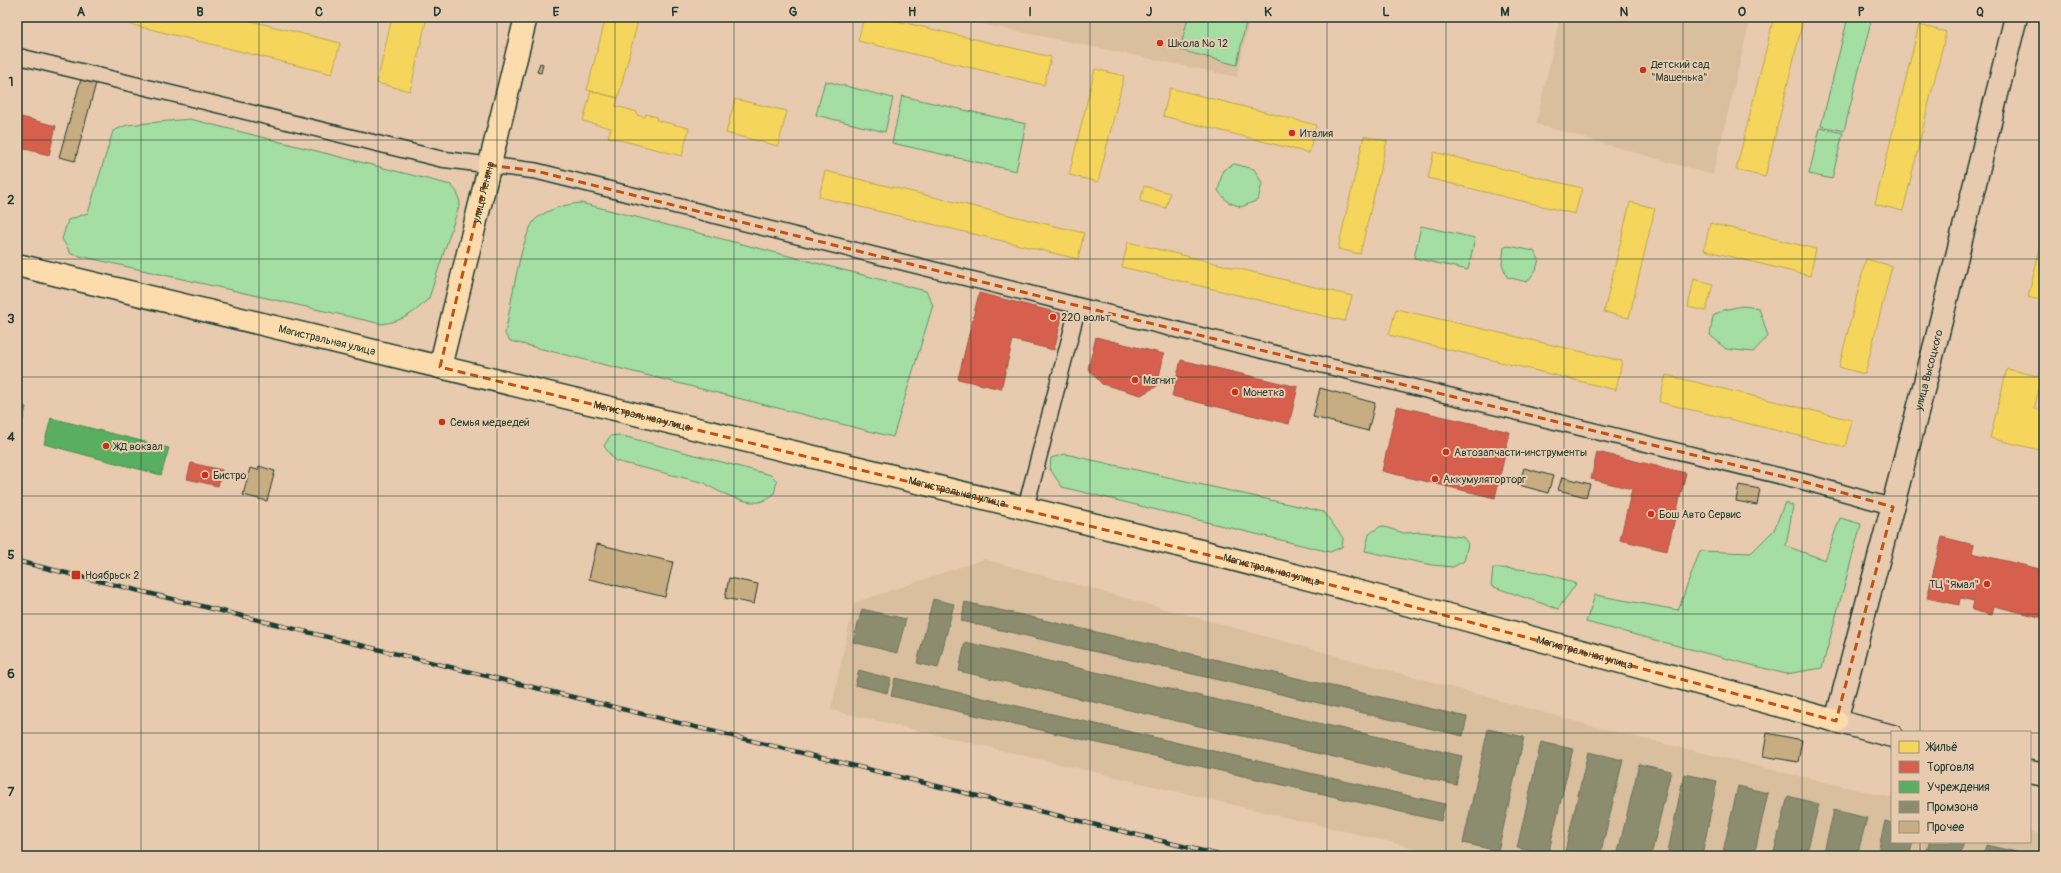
<svg xmlns="http://www.w3.org/2000/svg" width="2061" height="873" font-family="Pangolin,sans-serif">
<style>
.built{fill:#dabf9f}
.green{fill:#a4dea3;stroke:#628e6c}
.homes{fill:#f6d55c;stroke:#b6a750}
.shops{fill:#d6604d;stroke:#9f5646}
.public{fill:#5aae61;stroke:#488c54}
.industry{fill:#8c8c6e;stroke:#6b745d}
.building{fill:#c7ad81;stroke:#1f3d34}
.lines{fill:none;stroke-linecap:round;stroke-linejoin:round}
.street-casing{stroke:#1f3d34;stroke-width:18}
.secondary-casing{stroke:#1f3d34;stroke-width:25}
.primary-casing{stroke:#1f3d34;stroke-width:25}
.street{stroke:#e8cbaf;stroke-width:15}
.secondary{stroke:#e8cbaf;stroke-width:22}
.primary{stroke:#fcdcac;stroke-width:22}
.rail-casing{stroke:#1f3d34;stroke-width:4.5}
.rail{stroke:#e8cbaf;stroke-width:3;stroke-dasharray:9;stroke-linecap:butt}
.marked{fill:none;stroke:#c05314;stroke-width:3;stroke-dasharray:8 5;stroke-linejoin:round}
.grid{fill:none;stroke:#1f3d34;stroke-width:1;stroke-opacity:0.55}
.poi-dot{fill:#c8321e;stroke:#e8cbaf;stroke-width:1.5}
.labels{text-anchor:middle;stroke-width:4;stroke-linejoin:round;paint-order:stroke}
.poi-label{font-size:11px;fill:#1f3d34;stroke:#e8cbaf;text-anchor:start}
.street-label{font-size:11px;fill:#1f3d34;stroke:#e8cbaf}
.neatline{fill:none;stroke:#1f3d34;stroke-width:1.5}
.grid-label{font-size:13px;text-anchor:middle;font-weight:bold;fill:#1f3d34}
</style>
<rect width="100%" height="100%" fill="#e8cbaf"/>
<filter id="ink" filterUnits="userSpaceOnUse"><feTurbulence type="fractalNoise" baseFrequency=".025" numOctaves="2"/><feDisplacementMap in="SourceGraphic" scale="8" xChannelSelector="R" yChannelSelector="G"/><feConvolveMatrix kernelMatrix="1 2 1 2 8 2 1 2 1" color-interpolation-filters="sRGB"/></filter>
<g filter="url(#ink)">
<!-- built -->
<path class="built" d="M 948,17 L 1250,17 L 1237,77 Z
M 1560,17 L 1751,17 L 1713,175 L 1536,124 Z
M 984,559 L 1611,731 L 1892,798 L 1892,842 L 2030,842 L 2030,831 L 2044,835 L 2044,856 L 1449,856 L 831,710 L 854,603 Z"/>
<!-- green -->
<path class="green" d="M 1188,17 L 1247,17 L 1237,65 L 1180,50 Z
M 1848,17 L 1872,17 L 1844,131 L 1821,126 Z
M 825,81 L 893,98 L 885,132 L 816,115 Z
M 902,96 L 1026,124 L 1016,171 L 892,143 Z
M 190,119 L 451,185 L 457,192 L 460,203 L 429,298 C 415,313 403,321 382,324 L 71,254 L 62,239 L 68,220 L 88,213 L 113,131 L 127,125 Z
M 1820,128 L 1843,133 L 1832,179 L 1809,174 Z
M 1234,164 L 1254,169 L 1262,183 L 1258,200 L 1241,207 L 1228,202 L 1218,191 L 1223,170 Z
M 581,203 L 926,291 L 933,305 L 893,437 L 510,341 L 505,334 C 510,311 521,230 537,218 C 549,209 566,204 581,203 Z
M 1421,226 L 1475,238 L 1468,270 L 1414,258 Z
M 1509,246 L 1534,251 L 1539,259 L 1536,270 L 1527,282 L 1507,277 L 1502,264 L 1504,247 Z
M 1742,306 L 1759,308 L 1768,336 L 1753,352 L 1726,349 L 1710,335 L 1713,316 L 1723,310 Z
M 619,435 L 771,475 L 777,481 L 774,494 C 770,497 764,501 759,502 C 746,504 716,492 705,483 L 615,461 L 604,446 L 610,436 Z
M 1065,454 L 1324,512 L 1343,538 L 1342,547 L 1330,552 L 1062,487 L 1050,469 L 1051,458 Z
M 1785,502 L 1793,506 L 1786,546 L 1825,560 L 1840,518 L 1861,524 L 1822,668 L 1786,674 L 1586,622 L 1595,595 L 1678,610 L 1700,551 L 1751,553 L 1774,530 Z
M 1381,526 L 1404,533 L 1421,532 L 1463,537 L 1468,544 L 1464,561 L 1453,567 L 1432,565 L 1365,551 L 1369,534 Z
M 1493,568 C 1524,568 1548,572 1576,584 L 1558,609 L 1491,586 Z"/>
<!-- homes -->
<path class="homes" d="M 101,17 L 235,17 L 340,43 L 332,74 Z
M 392,17 L 427,17 L 410,91 L 377,83 Z
M 606,17 L 639,17 L 618,98 L 587,90 Z
M 864,17 L 880,17 L 1051,57 L 1044,85 L 858,41 Z
M 1774,17 L 1804,17 L 1765,177 L 1736,170 Z
M 1919,25 L 1946,32 L 1903,211 L 1875,204 Z
M 1095,69 L 1124,76 L 1098,182 L 1069,175 Z
M 1170,88 L 1316,125 L 1309,153 L 1163,116 Z
M 591,91 L 618,98 L 616,106 L 637,112 L 637,115 L 645,117 L 646,114 L 657,117 L 656,120 L 689,128 L 682,156 L 608,137 L 611,128 L 583,121 Z
M 735,99 L 787,111 L 778,146 L 726,133 Z
M 1364,136 L 1387,141 L 1360,254 L 1338,249 Z
M 1434,152 L 1582,188 L 1575,214 L 1428,178 Z
M 825,171 L 1084,233 L 1078,259 L 819,197 Z
M 1144,186 L 1170,193 L 1166,208 L 1140,201 Z
M 1630,202 L 1655,208 L 1629,318 L 1604,312 Z
M 1710,223 L 1816,249 L 1810,276 L 1704,250 Z
M 2043,236 L 2044,236 L 2044,301 L 2028,297 Z
M 1128,242 L 1352,296 L 1345,321 L 1122,267 Z
M 1866,259 L 1892,266 L 1865,374 L 1839,367 Z
M 1694,279 L 1713,284 L 1706,311 L 1688,307 Z
M 1396,309 L 1622,361 L 1616,390 L 1389,335 Z
M 2007,369 L 2042,377 L 2034,409 L 2044,411 L 2044,451 L 1990,438 Z
M 1666,375 L 1852,420 L 1845,447 L 1659,402 Z"/>
<!-- shops -->
<path class="shops" d="M 21,117 L 56,126 L 49,155 L 17,147 L 17,132 Z
M 979,293 L 1063,314 L 1054,350 L 1013,340 L 1001,389 L 958,379 Z
M 1096,337 L 1164,354 L 1157,386 L 1141,395 L 1102,384 L 1088,369 Z
M 1181,360 L 1298,387 L 1289,424 L 1172,396 Z
M 1397,406 L 1510,432 L 1495,498 L 1382,471 Z
M 1597,452 L 1686,473 L 1667,551 L 1620,540 L 1632,489 L 1591,479 Z
M 191,463 L 222,470 L 218,486 L 187,479 Z
M 1942,537 L 1974,545 L 1972,553 L 2044,570 L 2044,618 L 1994,606 L 1992,615 L 1972,610 L 1974,601 L 1960,598 L 1959,605 L 1927,598 Z"/>
<!-- public -->
<path class="public" d="M 17,405 L 26,407 L 19,437 L 17,437 Z
M 51,418 L 169,448 L 161,475 L 44,444 Z"/>
<!-- industry -->
<path class="industry" d="M 933,599 L 954,604 L 938,668 L 917,663 Z
M 965,602 L 1467,717 L 1463,736 L 961,621 Z
M 862,609 L 906,619 L 897,653 L 853,642 Z
M 965,642 L 1462,756 L 1456,785 L 959,671 Z
M 859,670 L 891,679 L 887,693 L 855,685 Z
M 895,678 L 1445,804 L 1441,821 L 891,696 Z
M 1488,729 L 1524,737 L 1498,851 L 1463,843 Z
M 1541,742 L 1573,749 L 1548,855 L 1517,848 Z
M 1588,752 L 1623,760 L 1600,856 L 1564,856 Z
M 1639,764 L 1671,771 L 1651,856 L 1617,856 Z
M 1684,774 L 1717,781 L 1702,856 L 1667,856 Z
M 1738,786 L 1768,793 L 1754,856 L 1722,856 Z
M 1788,796 L 1819,804 L 1806,856 L 1773,856 Z
M 1834,810 L 1867,818 L 1857,856 L 1823,856 Z
M 1885,821 L 1892,823 L 1892,842 L 1913,842 L 1909,856 L 1877,856 Z
M 1929,842 L 1964,842 L 1960,856 L 1926,856 Z
M 1986,845 L 2016,852 L 2015,856 L 1983,856 Z"/>
<!-- building -->
<path class="building" d="M 540,63 L 543,64 L 541,73 L 537,72 Z
M 81,79 L 96,83 L 75,161 L 59,157 Z
M 1320,388 L 1375,403 L 1368,431 L 1313,417 Z
M 259,466 L 275,471 L 267,501 L 243,495 L 250,468 L 258,470 Z
M 1524,468 L 1553,476 L 1548,493 L 1519,485 Z
M 1562,477 L 1590,484 L 1586,497 L 1558,490 Z
M 1739,485 L 1760,489 L 1757,505 L 1736,501 Z
M 597,544 L 673,562 L 665,597 L 589,579 Z
M 729,578 L 758,584 L 754,604 L 725,598 Z
M 1767,733 L 1802,740 L 1798,762 L 1763,756 Z"/>
<g class="lines">
<!-- street casing -->
<g class="street-casing">
<path id="street" d="M 17,56 L 441,159 L 536,171 L 1079,306 L 1805,482 L 1893,507
M 1025,510 L 1074,322 L 1079,306"/>
</g>
<!-- secondary casing -->
<g class="secondary-casing">
<g id="secondary">
<path id="s1" d="M 1892,736 L 1836,721 L 1936,341 L 2016,17"/>
<path d="M 2030,772 L 2044,775"/>
</g>
</g>
<!-- primary casing -->
<g class="primary-casing">
<g id="primary">
<path id="s2" d="M 17,265 L 1158,540 L 1460,618 L 1836,721"/>
<path id="s3" d="M 440,367 L 526,17"/>
</g>
</g>
<!-- street -->
<use href="#street" class="street"/>
<!-- secondary -->
<use href="#secondary" class="secondary"/>
<!-- primary -->
<use href="#primary" class="primary"/>
<!-- rail casing -->
<g class="rail-casing">
<path id="rail" d="M 17,561 L 1223,856"/>
</g>
<!-- rail -->
<use href="#rail" class="rail"/>
</g>
</g>
<!-- marked area -->
<path class="marked" d="M 489,165 L 536,171 L 1079,306 L 1805,482 L 1893,507 L 1836,721 L 1347,589 L 440,367 Z"/>
<!-- grid -->
<path class="grid" d="M 141,17 L 141,856M 259,17 L 259,856M 378,17 L 378,856M 497,17 L 497,856M 615,17 L 615,856M 734,17 L 734,856M 853,17 L 853,856M 971,17 L 971,856M 1090,17 L 1090,856M 1208,17 L 1208,856M 1327,17 L 1327,856M 1446,17 L 1446,856M 1564,17 L 1564,856M 1683,17 L 1683,856M 1802,17 L 1802,856M 1920,17 L 1920,732M 17,140 L 2044,140M 17,259 L 2044,259M 17,377 L 2044,377M 17,496 L 2044,496M 17,614 L 2044,614M 17,733 L 1892,733M 2030,733 L 2044,733M 1920,842 L 1920,856"/>
<!-- markers -->
<g class="poi-dot">
<circle cx="1160" cy="43" r="4"/>
<circle cx="1643" cy="70" r="4"/>
<circle cx="1292" cy="133" r="4"/>
<circle cx="1053" cy="317" r="4"/>
<circle cx="1135" cy="380" r="4"/>
<circle cx="1235" cy="392" r="4"/>
<circle cx="442" cy="422" r="4"/>
<circle cx="106" cy="446" r="4"/>
<circle cx="1446" cy="452" r="4"/>
<circle cx="205" cy="475" r="4"/>
<circle cx="1435" cy="479" r="4"/>
<circle cx="1651" cy="514" r="4"/>
<rect x="71" y="570" width="10" height="10" rx="2"/>
<circle cx="1987" cy="584" r="4"/>
</g>
<g class="labels">
<!-- poi labels -->
<g class="poi-label">
<text x="1168" y="47">Школа № 12</text>
<text x="1651" y="68">Детский сад<tspan x="1651" dy="13">"Машенька"</tspan></text>
<text x="1300" y="137">Италия</text>
<text x="1061" y="321">220 вольт</text>
<text x="1143" y="384">Магнит</text>
<text x="1243" y="396">Монетка</text>
<text x="450" y="426">Семья медведей</text>
<text x="114" y="450">ЖД вокзал</text>
<text x="1454" y="456">Автозапчасти-инструменты</text>
<text x="213" y="479">Бистро</text>
<text x="1443" y="483">Аккумуляторторг</text>
<text x="1659" y="518">Бош Авто Сервис</text>
<text x="85" y="579">Ноябрьск 2</text>
<text x="1979" y="588" text-anchor="end">ТЦ "Ямал"</text>
</g>
<!-- street labels -->
<g class="street-label">
<text dy="4" stroke="none"><textPath href="#s3" startOffset="180">улица Ленина</textPath></text>
<text dy="4" stroke="none"><textPath href="#s2" startOffset="319">Магистральная улица</textPath></text>
<text dy="4" stroke="none"><textPath href="#s1" startOffset="421">улица Высоцкого</textPath></text>
<text dy="4" stroke="none"><textPath href="#s2" startOffset="643">Магистральная улица</textPath></text>
<text dy="4" stroke="none"><textPath href="#s2" startOffset="967">Магистральная улица</textPath></text>
<text dy="4" stroke="none"><textPath href="#s2" startOffset="1291">Магистральная улица</textPath></text>
<text dy="4" stroke="none"><textPath href="#s2" startOffset="1615">Магистральная улица</textPath></text>
</g>
</g>
<!-- margin -->
<rect width="2061" height="873" fill="none" stroke="#e8cbaf" stroke-width="44"/>
<!-- legend -->
<rect x="1891" y="731" width="140" height="112" fill="#e8cbaf" stroke="#98927e"/>
<rect x="1899" y="741" width="20" height="12" fill="#f6d55c" stroke="#98927e"/>
<text x="1927" y="751" font-size="12" fill="#1f3d34">Жильё</text>
<rect x="1899" y="761" width="20" height="12" fill="#d6604d" stroke="#98927e"/>
<text x="1927" y="771" font-size="12" fill="#1f3d34">Торговля</text>
<rect x="1899" y="781" width="20" height="12" fill="#5aae61" stroke="#98927e"/>
<text x="1927" y="791" font-size="12" fill="#1f3d34">Учреждения</text>
<rect x="1899" y="801" width="20" height="12" fill="#8c8c6e" stroke="#98927e"/>
<text x="1927" y="811" font-size="12" fill="#1f3d34">Промзона</text>
<rect x="1899" y="821" width="20" height="12" fill="#c7ad81" stroke="#98927e"/>
<text x="1927" y="831" font-size="12" fill="#1f3d34">Прочее</text>
<rect x="22" y="22" width="2017" height="829" class="neatline"/>
<g class="grid-label">
<text x="81" y="16">A</text>
<text x="200" y="16">B</text>
<text x="319" y="16">C</text>
<text x="437" y="16">D</text>
<text x="556" y="16">E</text>
<text x="675" y="16">F</text>
<text x="793" y="16">G</text>
<text x="912" y="16">H</text>
<text x="1030" y="16">I</text>
<text x="1149" y="16">J</text>
<text x="1268" y="16">K</text>
<text x="1386" y="16">L</text>
<text x="1505" y="16">M</text>
<text x="1624" y="16">N</text>
<text x="1742" y="16">O</text>
<text x="1861" y="16">P</text>
<text x="1980" y="16">Q</text>
<text x="11" y="86">1</text>
<text x="11" y="204">2</text>
<text x="11" y="323">3</text>
<text x="11" y="441">4</text>
<text x="11" y="559">5</text>
<text x="11" y="678">6</text>
<text x="11" y="796">7</text>
</g>
</svg>
